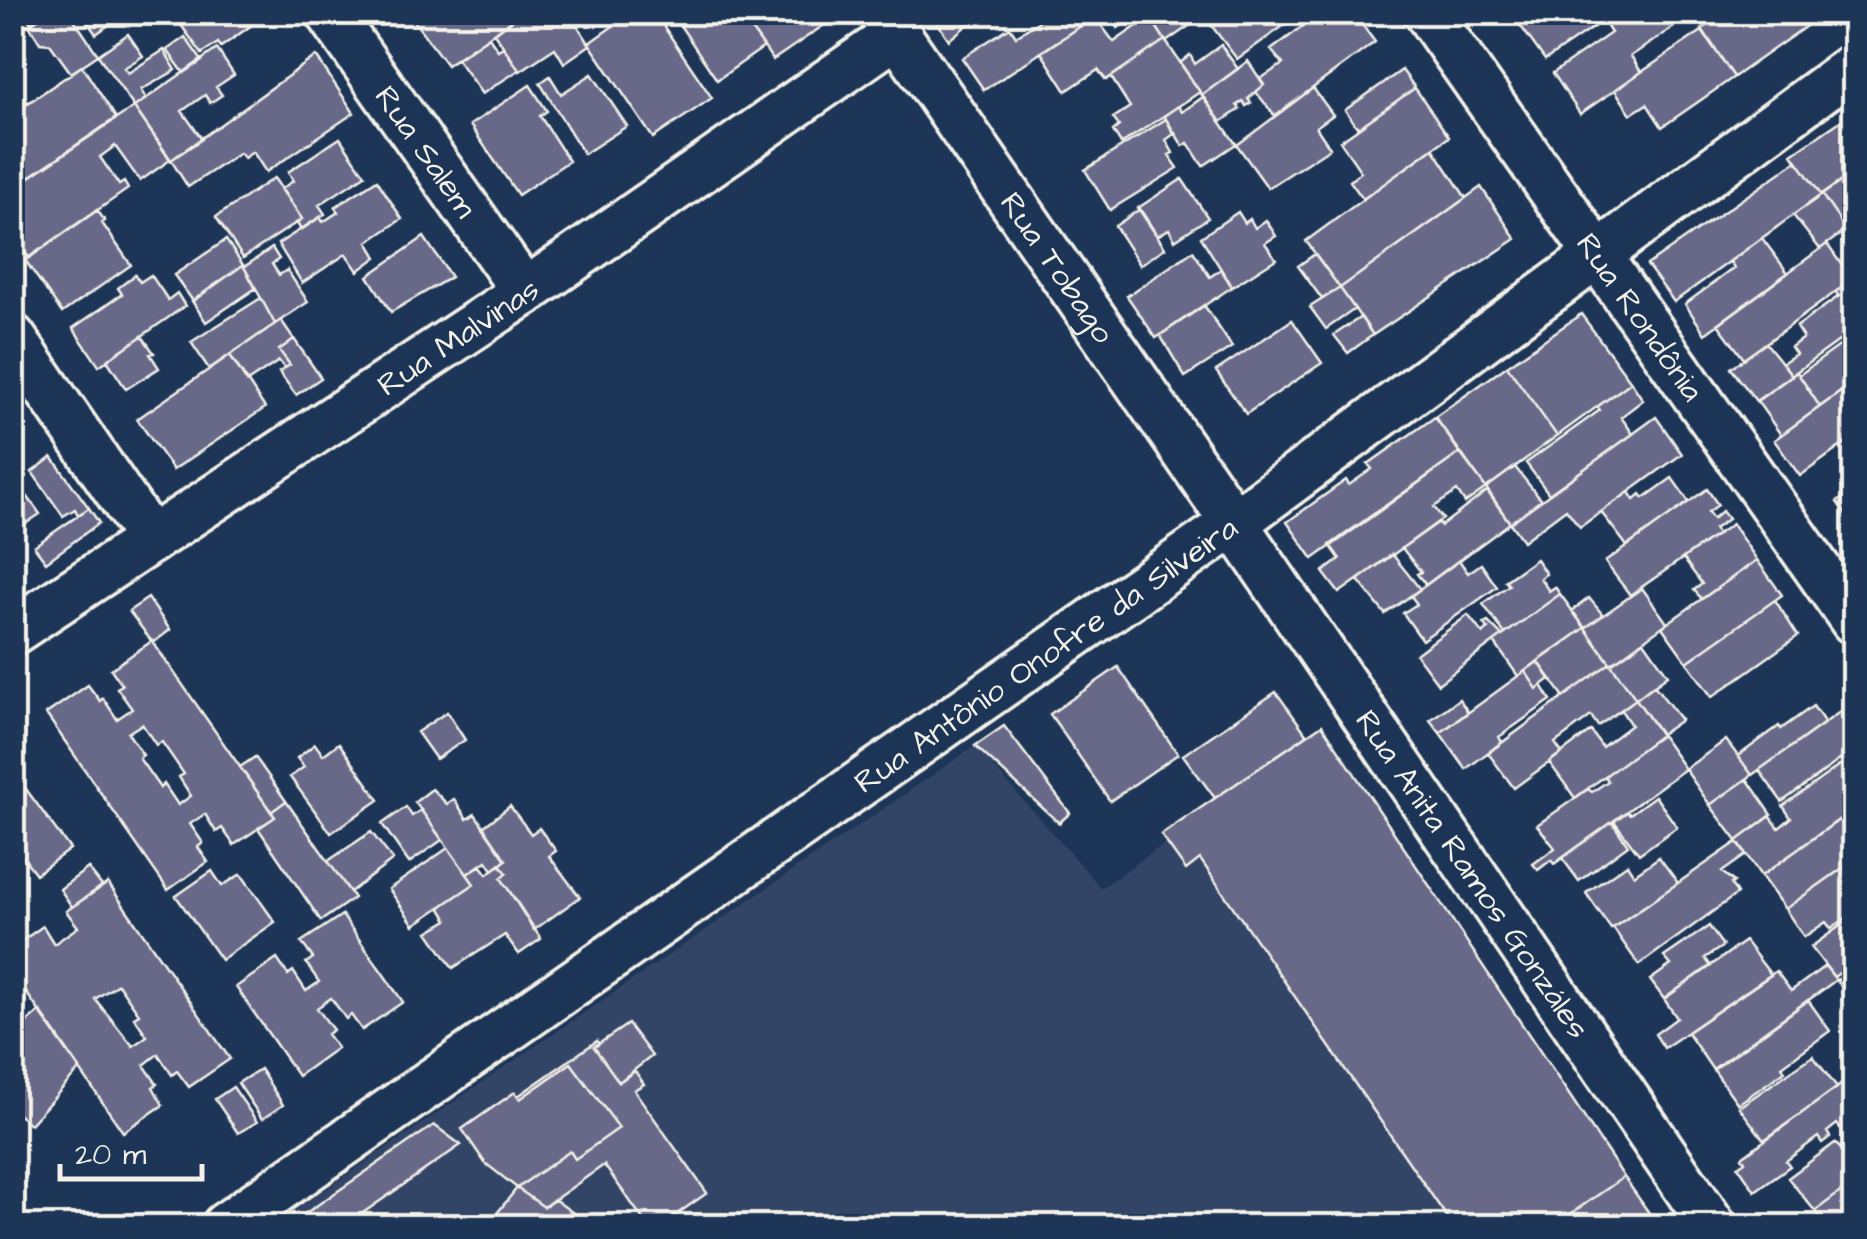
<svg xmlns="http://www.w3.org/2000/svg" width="1867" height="1239" font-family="'Architects Daughter',sans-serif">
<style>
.built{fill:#346}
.building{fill:#676789;stroke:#f4f1e8;stroke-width:2.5;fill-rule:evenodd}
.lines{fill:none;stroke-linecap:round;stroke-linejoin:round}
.minor-casing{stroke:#f4f1e8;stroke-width:52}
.minor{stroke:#1d3557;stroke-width:45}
.labels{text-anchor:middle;stroke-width:8;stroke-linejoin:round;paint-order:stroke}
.street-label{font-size:32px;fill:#f4f1e8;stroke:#1d3557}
</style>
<rect width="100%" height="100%" fill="#1d3557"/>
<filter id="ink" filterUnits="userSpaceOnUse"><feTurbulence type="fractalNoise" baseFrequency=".01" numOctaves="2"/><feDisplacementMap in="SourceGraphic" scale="20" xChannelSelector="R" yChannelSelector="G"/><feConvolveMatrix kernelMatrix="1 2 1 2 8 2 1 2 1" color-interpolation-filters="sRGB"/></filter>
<g filter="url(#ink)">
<!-- built -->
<path class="built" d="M 1325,732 L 1658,1226 L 272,1226 L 975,746 L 1101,888 Z"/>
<!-- building -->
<path class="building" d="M 23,12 L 48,12 L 31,23 Z
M 48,12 L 69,12 L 98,55 L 71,73 L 50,44 L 40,43 L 29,25 Z
M 74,12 L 127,12 L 96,34 L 83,16 L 78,19 Z
M 270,12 L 221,47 L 218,43 L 202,54 L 173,14 Z
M 407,12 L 524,12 L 447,65 Z
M 524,12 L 569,12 L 590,45 L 564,63 L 555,48 L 520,71 L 494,33 Z
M 605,12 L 654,12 L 712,98 L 653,138 L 589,43 L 613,26 Z
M 671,12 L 739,12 L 764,47 L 717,80 Z
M 739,12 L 828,12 L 833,19 L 773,60 Z
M 930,12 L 983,12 L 949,40 Z
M 1045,12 L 1076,12 L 1084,24 L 984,90 L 962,58 L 1010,27 L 1016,36 L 1047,16 Z
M 1142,12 L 1118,28 L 1112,18 L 1101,25 L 1114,42 L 1150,17 L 1165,40 L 1106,80 L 1098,70 L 1066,91 L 1041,52 L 1101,12 Z
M 1147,12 L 1209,12 L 1166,42 Z
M 1228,12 L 1303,12 L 1237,59 L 1211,25 Z
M 1322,12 L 1342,12 L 1349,23 L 1357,18 L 1375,42 L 1275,116 L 1256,92 L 1264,85 L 1260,79 L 1283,64 L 1271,50 Z
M 1538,12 L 1603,12 L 1607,18 L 1545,60 L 1520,25 Z
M 1617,12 L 1690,12 L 1692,15 L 1631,56 L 1641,72 L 1580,114 L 1553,73 L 1611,33 L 1604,22 Z
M 1727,12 L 1826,12 L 1734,77 L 1702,29 Z
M 1702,31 L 1734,77 L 1662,127 L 1647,104 L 1631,114 L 1615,90 Z
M 128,34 L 143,56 L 124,68 L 128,73 L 164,50 L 176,70 L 141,90 L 146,99 L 134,107 L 98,55 Z
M 12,37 L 26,57 L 12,67 Z
M 185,37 L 202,61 L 184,73 L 167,50 Z
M 489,37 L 498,50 L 503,47 L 519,70 L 482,94 L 457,59 Z
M 1165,40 L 1200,92 L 1121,144 L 1113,131 L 1119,126 L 1113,118 L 1130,107 L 1111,77 Z
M 1221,45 L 1238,69 L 1202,95 L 1180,63 L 1190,55 L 1195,64 Z
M 217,49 L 234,75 L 216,87 L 222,95 L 210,103 L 205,95 L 182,111 L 202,139 L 171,160 L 134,107 Z
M 316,56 L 354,113 L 266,172 L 253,152 L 244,158 L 240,153 L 188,187 L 171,160 Z
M 1248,61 L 1264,85 L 1248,99 L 1251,103 L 1246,106 L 1243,101 L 1237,105 L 1240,109 L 1221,122 L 1202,95 Z
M 82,66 L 116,118 L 12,189 L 12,114 Z
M 1402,70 L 1415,88 L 1358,128 L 1345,110 Z
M 592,74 L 627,126 L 584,154 L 540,83 L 550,76 L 561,94 Z
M 12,82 L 28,103 L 12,114 Z
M 530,85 L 547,111 L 540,116 L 569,161 L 518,195 L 470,125 Z
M 1313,88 L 1333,115 L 1316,127 L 1330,148 L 1268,188 L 1237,145 Z
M 1415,88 L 1449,137 L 1363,199 L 1350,181 L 1361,172 L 1340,141 Z
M 1203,97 L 1236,144 L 1203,166 L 1188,143 L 1183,146 L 1164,116 L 1178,106 L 1182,112 Z
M 134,107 L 170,160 L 140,181 L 115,146 L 100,157 L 119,185 L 124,182 L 128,189 L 29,258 L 12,233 L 12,189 Z
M 1854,116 L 1854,172 L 1821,195 L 1792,154 L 1842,120 L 1844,123 Z
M 1166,119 L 1174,134 L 1166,140 L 1173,153 L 1169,155 L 1178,168 L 1110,210 L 1085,170 Z
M 340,138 L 365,175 L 319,205 L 325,214 L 301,230 L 297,223 L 302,219 L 281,189 L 293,181 L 288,172 Z
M 1433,148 L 1466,198 L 1340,288 L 1306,241 Z
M 1797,161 L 1821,195 L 1674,302 L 1647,265 Z
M 1854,172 L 1854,224 L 1846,230 L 1822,195 Z
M 274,178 L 302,219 L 243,258 L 216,217 Z
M 1182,179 L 1208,218 L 1175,240 L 1169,229 L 1157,236 L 1138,208 Z
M 377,180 L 402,219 L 368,242 L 377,257 L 358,271 L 346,254 L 302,283 L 278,244 L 320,217 L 323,222 L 338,212 L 335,207 Z
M 1481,187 L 1516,239 L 1373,335 L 1340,288 Z
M 1822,195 L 1846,230 L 1820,249 L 1793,215 Z
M 1140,209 L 1165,248 L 1140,265 L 1115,226 Z
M 97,210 L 105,221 L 102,223 L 131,265 L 62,313 L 25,260 Z
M 1238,212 L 1245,223 L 1250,219 L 1255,228 L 1266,220 L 1276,236 L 1265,243 L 1276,259 L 1232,287 L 1201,237 Z
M 424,237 L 451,277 L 391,312 L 368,276 Z
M 1762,238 L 1788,273 L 1705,334 L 1685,304 L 1734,268 L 1730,261 Z
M 226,240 L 243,265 L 193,301 L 174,275 Z
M 1827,244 L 1852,280 L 1744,359 L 1718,324 Z
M 272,248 L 279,259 L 272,264 L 279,275 L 287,270 L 308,302 L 275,324 L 244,267 Z
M 1193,251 L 1210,277 L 1221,269 L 1232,287 L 1156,338 L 1127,296 Z
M 1315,254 L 1340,288 L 1322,299 L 1298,266 Z
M 243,265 L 256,288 L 206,322 L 192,301 Z
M 135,275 L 140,282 L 151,275 L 168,300 L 177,293 L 185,306 L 99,366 L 73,328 L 122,294 L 118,288 Z
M 1854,278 L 1854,302 L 1843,287 Z
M 1843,287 L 1854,302 L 1854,330 L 1792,375 L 1782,363 L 1796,354 L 1791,347 L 1803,338 L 1796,327 L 1839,296 L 1835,292 Z
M 1340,288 L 1355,309 L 1326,329 L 1310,307 Z
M 261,298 L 275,324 L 209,369 L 191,342 Z
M 1204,305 L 1232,347 L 1185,377 L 1160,335 Z
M 1581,314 L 1631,382 L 1557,436 L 1507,366 Z
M 1361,317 L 1373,335 L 1348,353 L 1334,335 Z
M 281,320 L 294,339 L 279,350 L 290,365 L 285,368 L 279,361 L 247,382 L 230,355 Z
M 1292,320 L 1322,363 L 1246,414 L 1216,371 Z
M 142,336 L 154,353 L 150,354 L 159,368 L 126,389 L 107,360 Z
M 294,339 L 321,378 L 296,395 L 279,372 L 290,365 L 279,350 Z
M 1845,342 L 1854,355 L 1854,382 L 1820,407 L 1799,375 Z
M 1766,343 L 1792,375 L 1756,401 L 1731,368 Z
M 230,355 L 265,408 L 173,470 L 137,419 Z
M 1507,366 L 1557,436 L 1486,488 L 1435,417 Z
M 1797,372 L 1820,407 L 1781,435 L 1757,401 Z
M 1631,382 L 1643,400 L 1621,417 L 1633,434 L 1549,494 L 1526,463 L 1600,410 L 1597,407 Z
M 1854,382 L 1854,437 L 1800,476 L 1774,440 Z
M 1435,417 L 1460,453 L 1313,559 L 1287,522 L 1346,480 L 1349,485 L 1372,469 L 1368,464 Z
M 1656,417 L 1682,454 L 1580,527 L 1566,509 L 1523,541 L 1510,523 Z
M 1854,437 L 1854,457 L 1845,443 Z
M 1460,453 L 1486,488 L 1465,503 L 1457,491 L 1434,507 L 1443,519 L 1339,593 L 1323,572 L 1340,559 L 1330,545 Z
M 52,457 L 89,508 L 78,515 L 75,509 L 63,516 L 32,472 Z
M 1515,467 L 1541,500 L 1510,523 L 1486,488 Z
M 12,475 L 40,514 L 12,533 Z
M 1672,478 L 1689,502 L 1627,546 L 1601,512 L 1629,492 L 1634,500 L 1641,494 L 1644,498 Z
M 1707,489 L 1718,505 L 1708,512 L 1713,519 L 1722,511 L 1728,519 L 1714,529 L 1718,534 L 1630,595 L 1605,562 Z
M 1854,490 L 1854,526 L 1837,502 Z
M 1487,491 L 1510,523 L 1426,585 L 1417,574 L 1421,572 L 1402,548 L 1438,522 L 1441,526 Z
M 89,508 L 99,523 L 46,562 L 34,546 Z
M 1732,524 L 1757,560 L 1702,599 L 1694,590 L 1702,584 L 1683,558 Z
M 1392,554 L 1420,589 L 1385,614 L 1358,580 Z
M 1536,559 L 1546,574 L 1540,578 L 1549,591 L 1555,587 L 1560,594 L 1505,634 L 1483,604 L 1509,585 L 1505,581 Z
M 1459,560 L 1468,573 L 1481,564 L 1497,587 L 1422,640 L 1403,613 L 1417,604 L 1411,596 Z
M 1757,560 L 1782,595 L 1687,662 L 1662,627 Z
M 1642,588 L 1667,623 L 1611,664 L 1585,628 Z
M 1560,594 L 1585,628 L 1518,676 L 1494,642 Z
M 148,598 L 170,630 L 153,643 L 129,611 Z
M 1589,598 L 1603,615 L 1585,628 L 1572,611 Z
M 1775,600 L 1798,636 L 1712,697 L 1687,662 Z
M 1468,615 L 1483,634 L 1488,629 L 1484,624 L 1488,622 L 1502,636 L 1438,684 L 1416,654 Z
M 1585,628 L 1610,663 L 1564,697 L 1538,661 Z
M 152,641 L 275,817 L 234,845 L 222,828 L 216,832 L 205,814 L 190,824 L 203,843 L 198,847 L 208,862 L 168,890 L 46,714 L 88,685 L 100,701 L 103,698 L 117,719 L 132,709 L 117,688 L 122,685 L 111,669 ZM 142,724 L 156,745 L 162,742 L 184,774 L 179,777 L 191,796 L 178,805 L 164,784 L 160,788 L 139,758 L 143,755 L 128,733 Z
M 1644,641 L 1668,675 L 1636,699 L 1611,664 Z
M 1538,661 L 1550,679 L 1537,689 L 1525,671 Z
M 1610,663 L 1636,699 L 1598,726 L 1591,716 L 1555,743 L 1562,753 L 1514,788 L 1488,753 Z
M 1118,667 L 1178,754 L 1110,801 L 1050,714 Z
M 1525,671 L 1537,689 L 1542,685 L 1551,700 L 1499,737 L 1502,742 L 1466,769 L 1440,733 Z
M 1654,685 L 1681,720 L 1661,734 L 1636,699 Z
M 1276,692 L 1307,735 L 1215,798 L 1183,755 Z
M 1459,699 L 1468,712 L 1440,733 L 1430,720 Z
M 1636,699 L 1661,735 L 1575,798 L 1549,762 L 1591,731 L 1602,747 L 1631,725 L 1621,710 Z
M 1851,704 L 1854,708 L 1854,754 L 1852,751 L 1782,802 L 1759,770 Z
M 1813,706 L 1825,723 L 1752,775 L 1738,756 L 1779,726 L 1781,729 Z
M 447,712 L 465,740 L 436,759 L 417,732 Z
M 1322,725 L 1624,1177 L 1553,1226 L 1453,1226 L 1200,859 L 1186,870 L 1161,835 Z
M 1004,726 L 1070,813 L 1059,823 L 975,746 Z
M 1661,735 L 1685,769 L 1554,864 L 1551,860 L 1538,870 L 1533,864 L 1555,848 L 1537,825 L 1588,789 L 1592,792 L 1608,781 L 1605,776 Z
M 1726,740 L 1752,775 L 1710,805 L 1685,769 Z
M 339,743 L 379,800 L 331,833 L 290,777 L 304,767 L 297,758 L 315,744 L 323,755 Z
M 1854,755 L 1854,809 L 1761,876 L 1737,841 L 1770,816 L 1779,828 L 1791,818 L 1783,806 Z
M 255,757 L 286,801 L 271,812 L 240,767 Z
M 12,770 L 70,849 L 36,874 L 12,843 Z
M 1747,779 L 1772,815 L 1737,841 L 1710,805 Z
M 432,789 L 447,804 L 454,799 L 467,819 L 475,814 L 506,860 L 493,870 L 487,861 L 467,874 L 415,802 Z
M 1655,796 L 1677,827 L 1639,854 L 1614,821 L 1627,812 L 1630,814 Z
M 286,801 L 354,898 L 321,921 L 258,828 L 275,817 L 271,812 Z
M 510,806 L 531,834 L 539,828 L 556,851 L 549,856 L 580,897 L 534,930 L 501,878 L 507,873 L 500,865 L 506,860 L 483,827 Z
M 406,807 L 412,816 L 421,810 L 442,840 L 409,863 L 382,824 Z
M 1844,816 L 1854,830 L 1854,860 L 1785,909 L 1761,876 Z
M 1612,822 L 1628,845 L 1579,881 L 1562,858 Z
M 371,832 L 393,860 L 350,892 L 328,861 Z
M 1737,842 L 1746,855 L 1722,872 L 1734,882 L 1731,884 L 1737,894 L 1639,965 L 1613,928 Z
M 448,848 L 474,884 L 414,925 L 389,889 Z
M 1659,857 L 1678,883 L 1611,929 L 1586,893 L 1627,864 L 1634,875 Z
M 1854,860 L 1854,912 L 1831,929 L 1826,922 L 1804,937 L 1785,909 Z
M 480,865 L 487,874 L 500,865 L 507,873 L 501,878 L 541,939 L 519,954 L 505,935 L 453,968 L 428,932 L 448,920 L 440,907 L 474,884 L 467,874 Z
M 88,868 L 102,886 L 72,907 L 60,889 Z
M 212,871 L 222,886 L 241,874 L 275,922 L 221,960 L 176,896 Z
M 108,883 L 230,1059 L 189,1087 L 177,1071 L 172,1075 L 158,1054 L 144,1065 L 157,1084 L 153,1087 L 163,1105 L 123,1132 L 12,972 L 12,948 L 43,926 L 54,944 L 78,927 L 66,911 ZM 118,984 L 139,1014 L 134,1017 L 147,1036 L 133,1046 L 95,999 Z
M 342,915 L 403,1002 L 362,1030 L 351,1015 L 346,1019 L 331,998 L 317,1008 L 333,1030 L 327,1034 L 337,1048 L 298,1076 L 236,987 L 277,959 L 288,975 L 293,971 L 306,991 L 319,982 L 306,963 L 313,958 L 301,942 Z
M 1854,916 L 1854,962 L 1834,977 L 1811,947 Z
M 1709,926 L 1723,946 L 1705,958 L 1711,966 L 1664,999 L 1650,980 L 1671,965 L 1664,957 Z
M 1745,941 L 1771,975 L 1664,1048 L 1655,1034 L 1677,1018 L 1664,999 Z
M 1825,966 L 1836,980 L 1713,1070 L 1687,1032 L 1776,971 L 1791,991 Z
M 1854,967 L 1854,1004 L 1837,980 Z
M 1808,1000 L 1830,1031 L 1782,1066 L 1785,1071 L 1738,1104 L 1713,1069 Z
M 40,1011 L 80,1069 L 30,1124 L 12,1110 L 12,1035 Z
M 628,1024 L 652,1056 L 619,1082 L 594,1047 Z
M 597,1041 L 599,1044 L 594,1047 L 619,1082 L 635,1071 L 644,1084 L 634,1090 L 707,1193 L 660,1226 L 648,1226 L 604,1165 L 544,1207 L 517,1188 L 570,1151 L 575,1159 L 619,1128 L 571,1063 L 520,1099 L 518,1096 Z
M 1813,1056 L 1837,1088 L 1764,1140 L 1739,1107 Z
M 571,1063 L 619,1128 L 575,1159 L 570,1151 L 517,1188 L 485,1163 L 462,1129 L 515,1092 L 520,1099 Z
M 260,1069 L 283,1105 L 262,1119 L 238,1083 Z
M 1854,1075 L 1854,1118 L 1840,1128 L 1837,1124 L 1827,1132 L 1830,1137 L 1822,1143 L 1818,1137 L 1786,1161 L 1790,1166 L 1755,1191 L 1738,1166 L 1745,1161 L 1742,1157 Z
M 233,1087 L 257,1122 L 238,1133 L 215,1099 Z
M 434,1125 L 461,1145 L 344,1226 L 287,1226 Z
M 1854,1138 L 1854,1182 L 1815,1211 L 1788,1178 L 1835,1143 L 1840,1148 Z
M 1624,1177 L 1658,1226 L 1553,1226 Z
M 1854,1182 L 1854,1220 L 1846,1226 L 1826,1226 L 1815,1211 Z
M 517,1188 L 544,1207 L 554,1199 L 591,1226 L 487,1226 Z"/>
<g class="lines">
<!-- minor casing -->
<g class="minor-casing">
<g id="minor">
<path id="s1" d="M 329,12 L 525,292"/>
<path id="s2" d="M 882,12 L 1234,523 L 1713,1226"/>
<path id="s3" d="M 1427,12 L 1854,621"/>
<path d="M 12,337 L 151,540"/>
<path id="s4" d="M 12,632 L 525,292 L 897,34"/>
<path id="s5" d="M 225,1226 L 1234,523 L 1854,66"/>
</g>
</g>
<!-- minor -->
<use href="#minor" class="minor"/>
</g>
</g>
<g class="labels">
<!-- street labels -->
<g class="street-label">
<text dy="11" stroke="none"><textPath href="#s1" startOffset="170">Rua Salem</textPath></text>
<text dy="11" stroke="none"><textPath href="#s2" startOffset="310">Rua Tobago</textPath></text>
<text dy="11" stroke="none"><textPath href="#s3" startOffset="372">Rua Rondônia</textPath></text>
<text dy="11" stroke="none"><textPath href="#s4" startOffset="535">Rua Malvinas</textPath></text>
<text dy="11" stroke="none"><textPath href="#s5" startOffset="1000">Rua Antônio Onofre da Silveira</textPath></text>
<text dy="11" stroke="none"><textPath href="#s2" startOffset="1045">Rua Anita Ramos Gonzáles</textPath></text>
</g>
</g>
<!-- margin -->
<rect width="1867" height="1239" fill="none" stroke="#1d3557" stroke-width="50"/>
<rect x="25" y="25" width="1817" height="1189" fill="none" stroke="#f4f1e8" stroke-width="4" filter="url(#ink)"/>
<!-- scale -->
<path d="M60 1164v15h142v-15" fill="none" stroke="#f4f1e8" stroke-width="5"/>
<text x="75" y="1164" font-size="30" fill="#f4f1e8" stroke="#1d3557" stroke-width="8" paint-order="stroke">20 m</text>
</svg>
